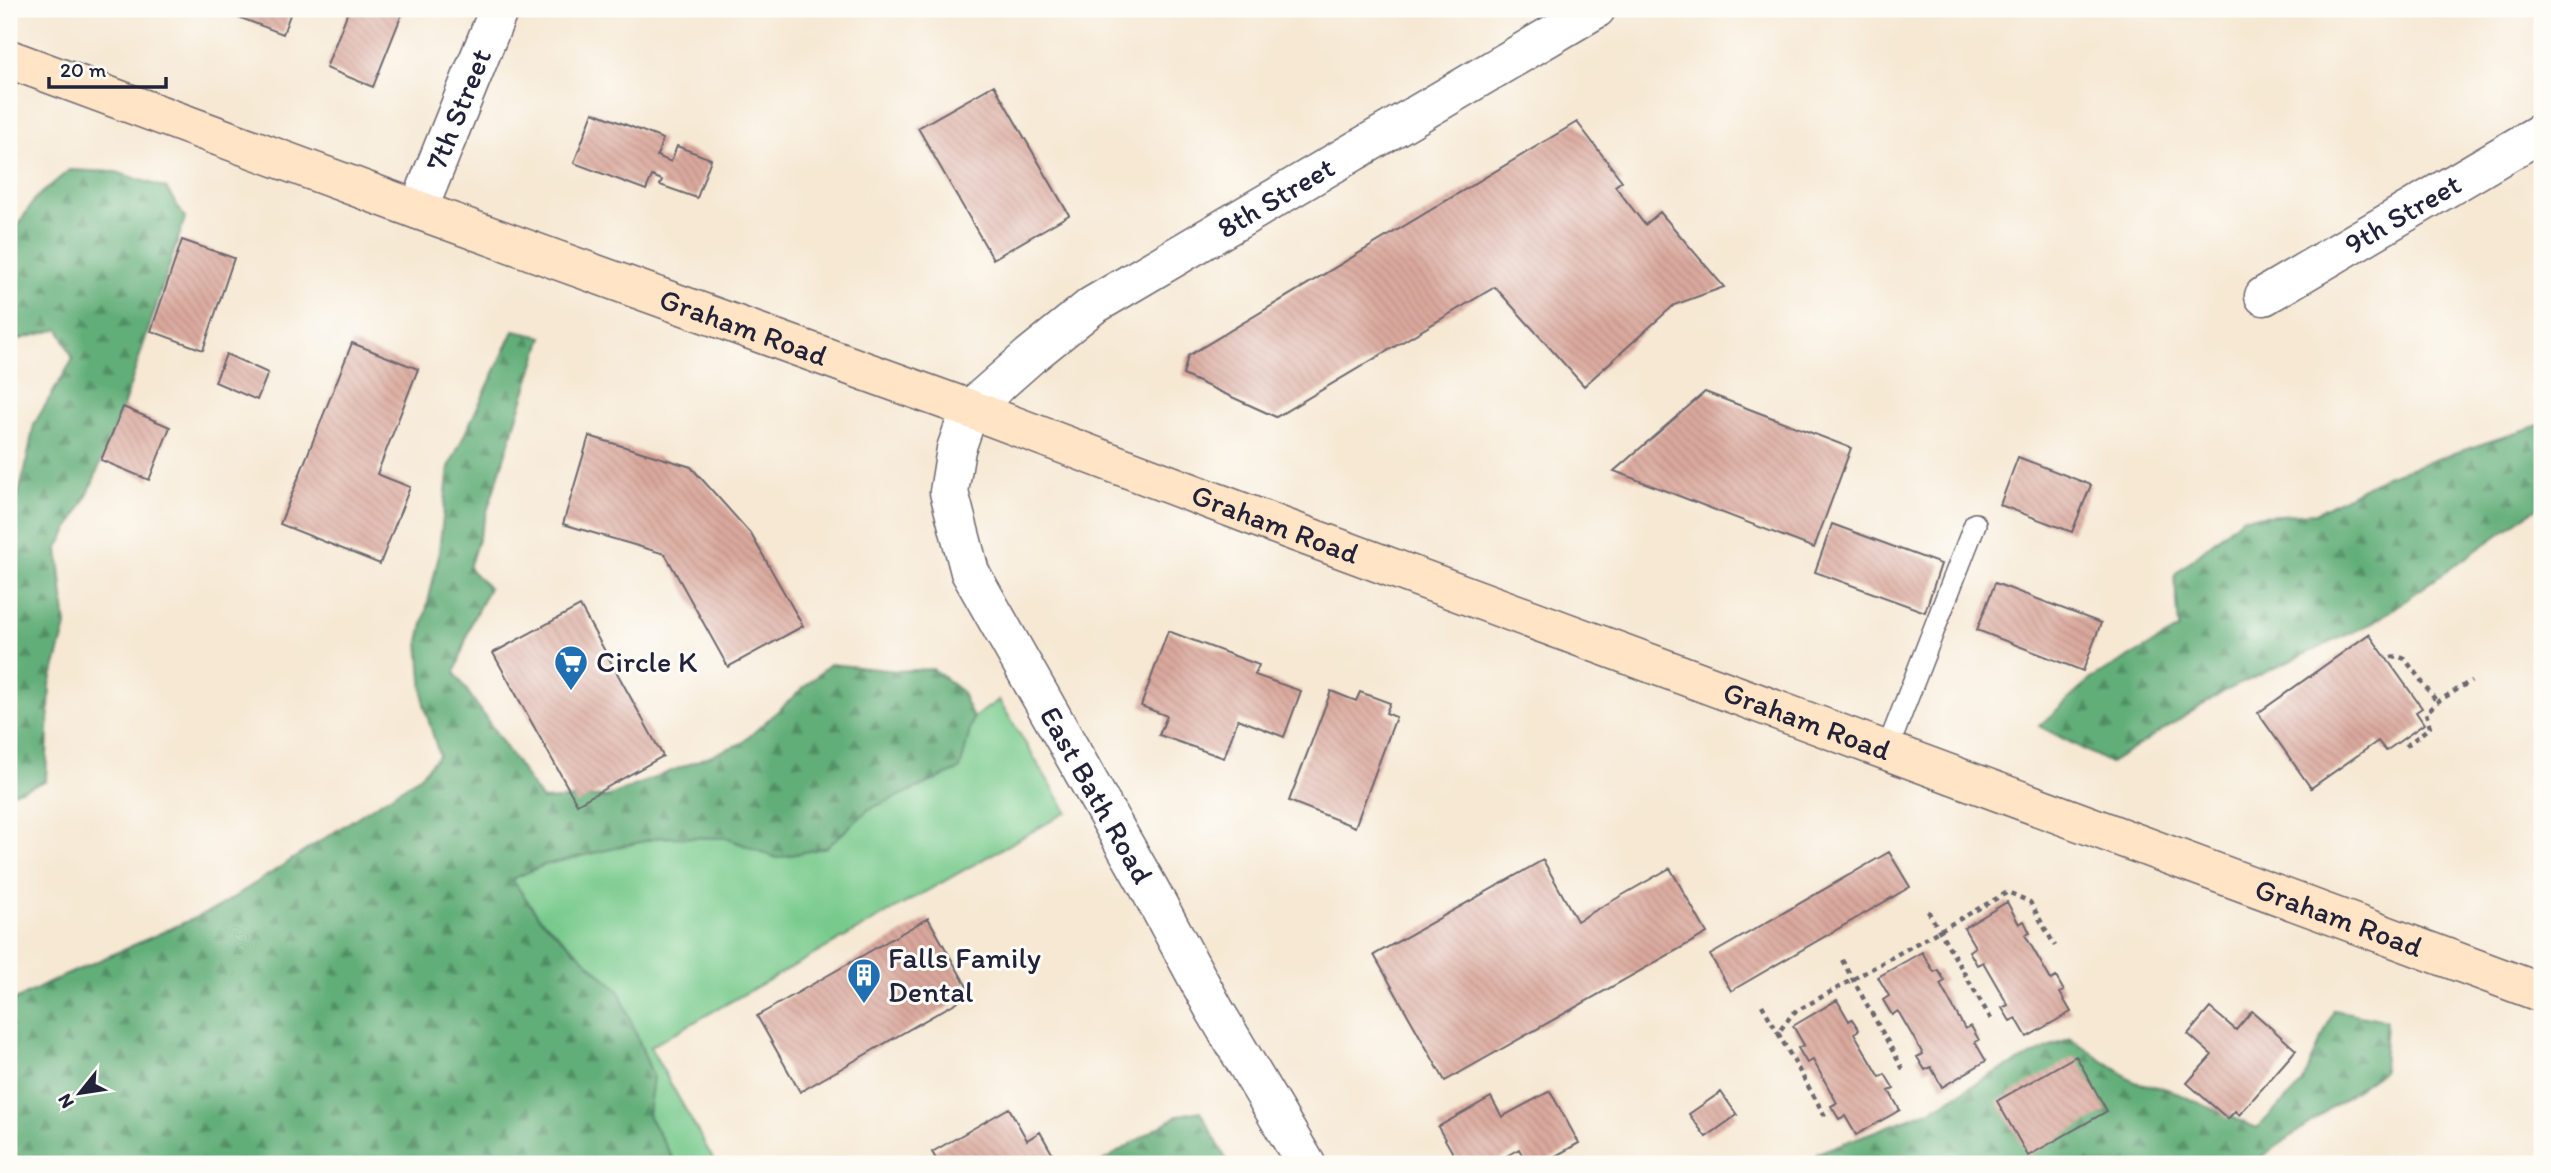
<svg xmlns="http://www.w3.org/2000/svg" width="2551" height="1173" font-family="Itim,sans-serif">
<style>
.green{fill:#78ca8c;stroke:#4d7664;stroke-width:2}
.forest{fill:url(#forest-firs);stroke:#42685a;stroke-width:2}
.building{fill:url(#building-back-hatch)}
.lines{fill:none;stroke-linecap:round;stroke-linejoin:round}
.service-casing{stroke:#6c6770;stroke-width:24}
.minor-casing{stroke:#6c6770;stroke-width:41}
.tertiary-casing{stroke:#6c6770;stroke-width:41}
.secondary-casing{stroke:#6c6770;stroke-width:41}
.path{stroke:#6c6770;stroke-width:4.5;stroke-dasharray:5 5;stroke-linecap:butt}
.service{stroke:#fff;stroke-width:21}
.minor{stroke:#fff;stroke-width:38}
.tertiary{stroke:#fff;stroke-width:38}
.secondary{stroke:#ffe4c6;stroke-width:38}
.labels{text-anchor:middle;stroke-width:6;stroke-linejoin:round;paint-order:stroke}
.street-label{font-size:30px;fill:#22223b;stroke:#fdfcf7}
.poi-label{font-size:30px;fill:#22223b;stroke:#fdfcf7;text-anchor:start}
</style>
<defs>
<pattern id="forest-firs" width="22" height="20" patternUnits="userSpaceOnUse" patternTransform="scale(1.75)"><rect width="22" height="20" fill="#62ae78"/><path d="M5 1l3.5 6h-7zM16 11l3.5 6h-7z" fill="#508d64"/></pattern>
<pattern id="building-back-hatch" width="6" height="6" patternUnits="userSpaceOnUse" patternTransform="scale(1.75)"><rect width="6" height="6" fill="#daa89c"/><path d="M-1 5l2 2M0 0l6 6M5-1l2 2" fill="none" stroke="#bb9087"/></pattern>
</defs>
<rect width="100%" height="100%" fill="#fdfcf7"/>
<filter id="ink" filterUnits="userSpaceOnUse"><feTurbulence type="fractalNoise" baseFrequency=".0143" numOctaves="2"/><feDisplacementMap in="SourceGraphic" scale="14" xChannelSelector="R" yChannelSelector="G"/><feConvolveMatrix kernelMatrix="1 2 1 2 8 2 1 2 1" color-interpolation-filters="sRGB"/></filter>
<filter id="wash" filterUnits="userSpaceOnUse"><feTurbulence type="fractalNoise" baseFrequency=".00686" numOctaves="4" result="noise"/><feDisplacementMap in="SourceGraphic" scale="28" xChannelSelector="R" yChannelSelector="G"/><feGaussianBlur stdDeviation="1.57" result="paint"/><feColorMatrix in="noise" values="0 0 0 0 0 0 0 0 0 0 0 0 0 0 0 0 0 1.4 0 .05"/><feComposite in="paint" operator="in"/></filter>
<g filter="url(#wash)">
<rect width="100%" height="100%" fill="#f6e8d3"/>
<!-- green -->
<path class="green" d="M 999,700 L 1067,812 L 650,1047 L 716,1164 L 676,1164 L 648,1115 L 653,1077 L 619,991 L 539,917 L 511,879 L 544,865 L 661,837 L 726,838 L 777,858 L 827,847 L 869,809 L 960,769 L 973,718 Z"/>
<!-- forest -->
<path class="forest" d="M 69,170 L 116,172 L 166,188 L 185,218 L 123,407 L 88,494 L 58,548 L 66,626 L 50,685 L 46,781 L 9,794 L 9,529 L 25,470 L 34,424 L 73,359 L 59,329 L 9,342 L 9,239 L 35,199 Z
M 514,331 L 543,337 L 469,568 L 489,588 L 472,621 L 455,673 L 542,800 L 609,796 L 742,743 L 830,664 L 897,671 L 933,669 L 961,691 L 973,718 L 960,769 L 869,809 L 827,847 L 777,858 L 726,838 L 661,837 L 544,865 L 512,879 L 539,917 L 619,991 L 653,1077 L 648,1115 L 676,1164 L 9,1164 L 9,1003 L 55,980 L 217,908 L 419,777 L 439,755 L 424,705 L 419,641 L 438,559 L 449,467 Z
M 2542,424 L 2542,504 L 2373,623 L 2225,691 L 2110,763 L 2039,726 L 2091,679 L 2179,629 L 2175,574 L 2243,517 L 2316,513 L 2386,476 Z
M 2334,1010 L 2386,1020 L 2383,1071 L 2252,1164 L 1816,1164 L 1817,1153 L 1931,1110 L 1994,1073 L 2070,1038 L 2135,1082 L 2167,1089 L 2257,1128 L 2302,1084 Z
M 1200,1111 L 1229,1164 L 1098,1164 L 1179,1115 Z"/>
<g id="blocks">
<!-- building -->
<path class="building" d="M 217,9 L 292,9 L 283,34 Z
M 349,9 L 404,9 L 373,87 L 326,68 Z
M 994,85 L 1069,215 L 993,259 L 918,128 Z
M 593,112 L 663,139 L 657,156 L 671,162 L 677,146 L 711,159 L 697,198 L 660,185 L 662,180 L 652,176 L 646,190 L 574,163 Z
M 1577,122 L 1622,181 L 1615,186 L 1645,225 L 1660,212 L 1724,287 L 1674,305 L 1584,386 L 1495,287 L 1276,417 L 1183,375 L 1188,356 Z
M 182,240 L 234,258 L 203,350 L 151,331 Z
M 352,343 L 418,369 L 377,474 L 410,487 L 380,564 L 280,524 Z
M 226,354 L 268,373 L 257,400 L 215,382 Z
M 1705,392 L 1851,448 L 1814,548 L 1614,471 Z
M 123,407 L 170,427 L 149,480 L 101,460 Z
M 589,436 L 691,467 L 751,534 L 803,626 L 728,667 L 665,554 L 563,524 Z
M 2018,457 L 2091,485 L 2072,532 L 2000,505 Z
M 1832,524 L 1941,564 L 1925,612 L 1815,572 Z
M 1995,583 L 2101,623 L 2083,671 L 1977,630 Z
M 580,606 L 663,756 L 577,804 L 493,653 Z
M 1168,631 L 1259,665 L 1255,675 L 1301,691 L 1284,737 L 1238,719 L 1224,758 L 1159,735 L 1167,716 L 1141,706 Z
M 2369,634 L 2422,708 L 2416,712 L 2424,724 L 2386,751 L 2378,741 L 2311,788 L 2258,713 Z
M 1331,691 L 1356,701 L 1360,692 L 1390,703 L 1386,713 L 1396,717 L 1355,827 L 1289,801 Z
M 1889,852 L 1910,887 L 1731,991 L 1710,955 Z
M 1543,860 L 1577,921 L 1670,868 L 1707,933 L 1445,1081 L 1374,955 Z
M 2007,902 L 2019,924 L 2024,921 L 2030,933 L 2025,935 L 2051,980 L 2056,977 L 2064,991 L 2060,993 L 2071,1012 L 2027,1037 L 2016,1018 L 2010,1021 L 2002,1008 L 2008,1005 L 1983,962 L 1977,965 L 1969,951 L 1975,947 L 1964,928 Z
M 928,918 L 971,994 L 800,1092 L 757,1016 Z
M 1922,952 L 1934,972 L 1938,970 L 1945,981 L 1940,984 L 1965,1029 L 1971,1026 L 1979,1040 L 1975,1042 L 1986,1061 L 1942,1087 L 1931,1067 L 1925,1070 L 1917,1057 L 1923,1054 L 1898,1011 L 1892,1015 L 1883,1000 L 1889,996 L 1878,977 Z
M 1837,1000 L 1849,1021 L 1852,1019 L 1859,1030 L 1854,1033 L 1880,1077 L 1885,1074 L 1894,1089 L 1889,1091 L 1900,1110 L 1856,1135 L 1845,1116 L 1839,1119 L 1831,1106 L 1837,1103 L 1813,1060 L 1807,1063 L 1798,1048 L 1804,1045 L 1793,1026 Z
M 2210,1008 L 2236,1030 L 2252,1011 L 2296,1050 L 2239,1115 L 2235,1111 L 2228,1119 L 2187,1083 L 2212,1055 L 2188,1034 Z
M 2076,1056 L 2107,1111 L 2028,1156 L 1997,1101 Z
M 1550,1091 L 1579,1143 L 1541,1164 L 1527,1164 L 1519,1149 L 1492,1164 L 1459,1164 L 1438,1127 L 1491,1097 L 1502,1117 Z
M 1721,1092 L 1737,1115 L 1706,1137 L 1689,1114 Z
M 1009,1108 L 1027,1140 L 1040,1132 L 1053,1155 L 1038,1164 L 939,1164 L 932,1152 Z
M 2388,1155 L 2393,1164 L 2373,1164 Z"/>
</g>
</g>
<g filter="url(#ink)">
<use href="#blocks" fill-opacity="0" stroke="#6c6770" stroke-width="2"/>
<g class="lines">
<!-- service casing -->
<g class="service-casing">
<path id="service" d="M 1887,750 L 1975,524"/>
</g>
<!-- minor casing -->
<g class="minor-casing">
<g id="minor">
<path id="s1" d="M 418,210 L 499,9"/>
<path id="s2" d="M 2264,296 L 2542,132"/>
<path id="s3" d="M 970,409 L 1030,356 L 1092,306 L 1596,9"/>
</g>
</g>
<!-- tertiary casing -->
<g class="tertiary-casing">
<g id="tertiary">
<path id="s4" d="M 970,409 L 956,449 L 949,492 L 970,572 L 1149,888 L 1214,1009 L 1306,1164"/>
</g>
</g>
<!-- secondary casing -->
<g class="secondary-casing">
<g id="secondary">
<path id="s5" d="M 9,59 L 418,210 L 970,409 L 1290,530 L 2542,993"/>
</g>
</g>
<!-- path -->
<path class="path" d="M 2391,657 L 2397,656 L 2405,659 L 2437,702
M 2406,746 L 2430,727 L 2426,713 L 2437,702 L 2471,681
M 1928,911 L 1991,1019
M 1842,960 L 1904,1071
M 1762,1005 L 1778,1033
M 1825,1116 L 1778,1033 L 1793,1013 L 2008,892 L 2030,902 L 2055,946"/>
<!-- service -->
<use href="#service" class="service"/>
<!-- minor -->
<use href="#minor" class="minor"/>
<!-- tertiary -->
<use href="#tertiary" class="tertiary"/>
<!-- secondary -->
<use href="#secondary" class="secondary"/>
</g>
</g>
<!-- icons -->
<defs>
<g id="supermarket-pin" transform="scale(1.75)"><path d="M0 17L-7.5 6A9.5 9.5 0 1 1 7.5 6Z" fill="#1f6fb2" stroke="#fdfcf7"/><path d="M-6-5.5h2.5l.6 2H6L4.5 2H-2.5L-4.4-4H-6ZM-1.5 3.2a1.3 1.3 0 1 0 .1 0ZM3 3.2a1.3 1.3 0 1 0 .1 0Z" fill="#fff"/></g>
<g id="building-pin" transform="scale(1.75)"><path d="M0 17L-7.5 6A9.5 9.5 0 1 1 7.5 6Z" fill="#1f6fb2" stroke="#fdfcf7"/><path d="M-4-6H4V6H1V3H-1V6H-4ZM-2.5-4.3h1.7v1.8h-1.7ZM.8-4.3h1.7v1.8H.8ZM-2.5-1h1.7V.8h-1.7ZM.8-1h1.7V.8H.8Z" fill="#fff"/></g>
</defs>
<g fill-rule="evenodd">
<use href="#supermarket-pin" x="571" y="662"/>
<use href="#building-pin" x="864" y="975"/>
</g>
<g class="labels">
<!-- street labels -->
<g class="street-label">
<text dy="10" stroke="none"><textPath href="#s1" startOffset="108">7th Street</textPath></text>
<text dy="10" stroke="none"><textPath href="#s3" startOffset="373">8th Street</textPath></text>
<text dy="10" stroke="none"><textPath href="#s2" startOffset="161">9th Street</textPath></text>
<text dy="10" stroke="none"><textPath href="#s5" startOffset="782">Graham Road</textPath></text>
<text dy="10" stroke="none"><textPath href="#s5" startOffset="1349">Graham Road</textPath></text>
<text dy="10" stroke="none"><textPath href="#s5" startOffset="1916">Graham Road</textPath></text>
<text dy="10" stroke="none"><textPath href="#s4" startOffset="425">East Bath Road</textPath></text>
<text dy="10" stroke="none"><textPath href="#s5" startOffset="2483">Graham Road</textPath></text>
</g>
<!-- poi labels -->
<g class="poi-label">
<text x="596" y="672">Circle K</text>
<text x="888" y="968">Falls Family<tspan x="888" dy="34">Dental</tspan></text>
</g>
</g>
<!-- margin -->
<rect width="2551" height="1173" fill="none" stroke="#fdfcf7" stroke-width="35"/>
<!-- north arrow -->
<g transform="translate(80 1093) rotate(240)" stroke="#fdfcf7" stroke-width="5" paint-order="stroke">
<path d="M0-5L12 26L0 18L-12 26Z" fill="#22223b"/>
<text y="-10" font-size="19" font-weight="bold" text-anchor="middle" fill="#22223b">N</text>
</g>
<!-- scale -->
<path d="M49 77v10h117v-10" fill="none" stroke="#22223b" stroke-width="3.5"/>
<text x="60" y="77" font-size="21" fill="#22223b" stroke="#fdfcf7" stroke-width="5" paint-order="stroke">20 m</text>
</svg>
